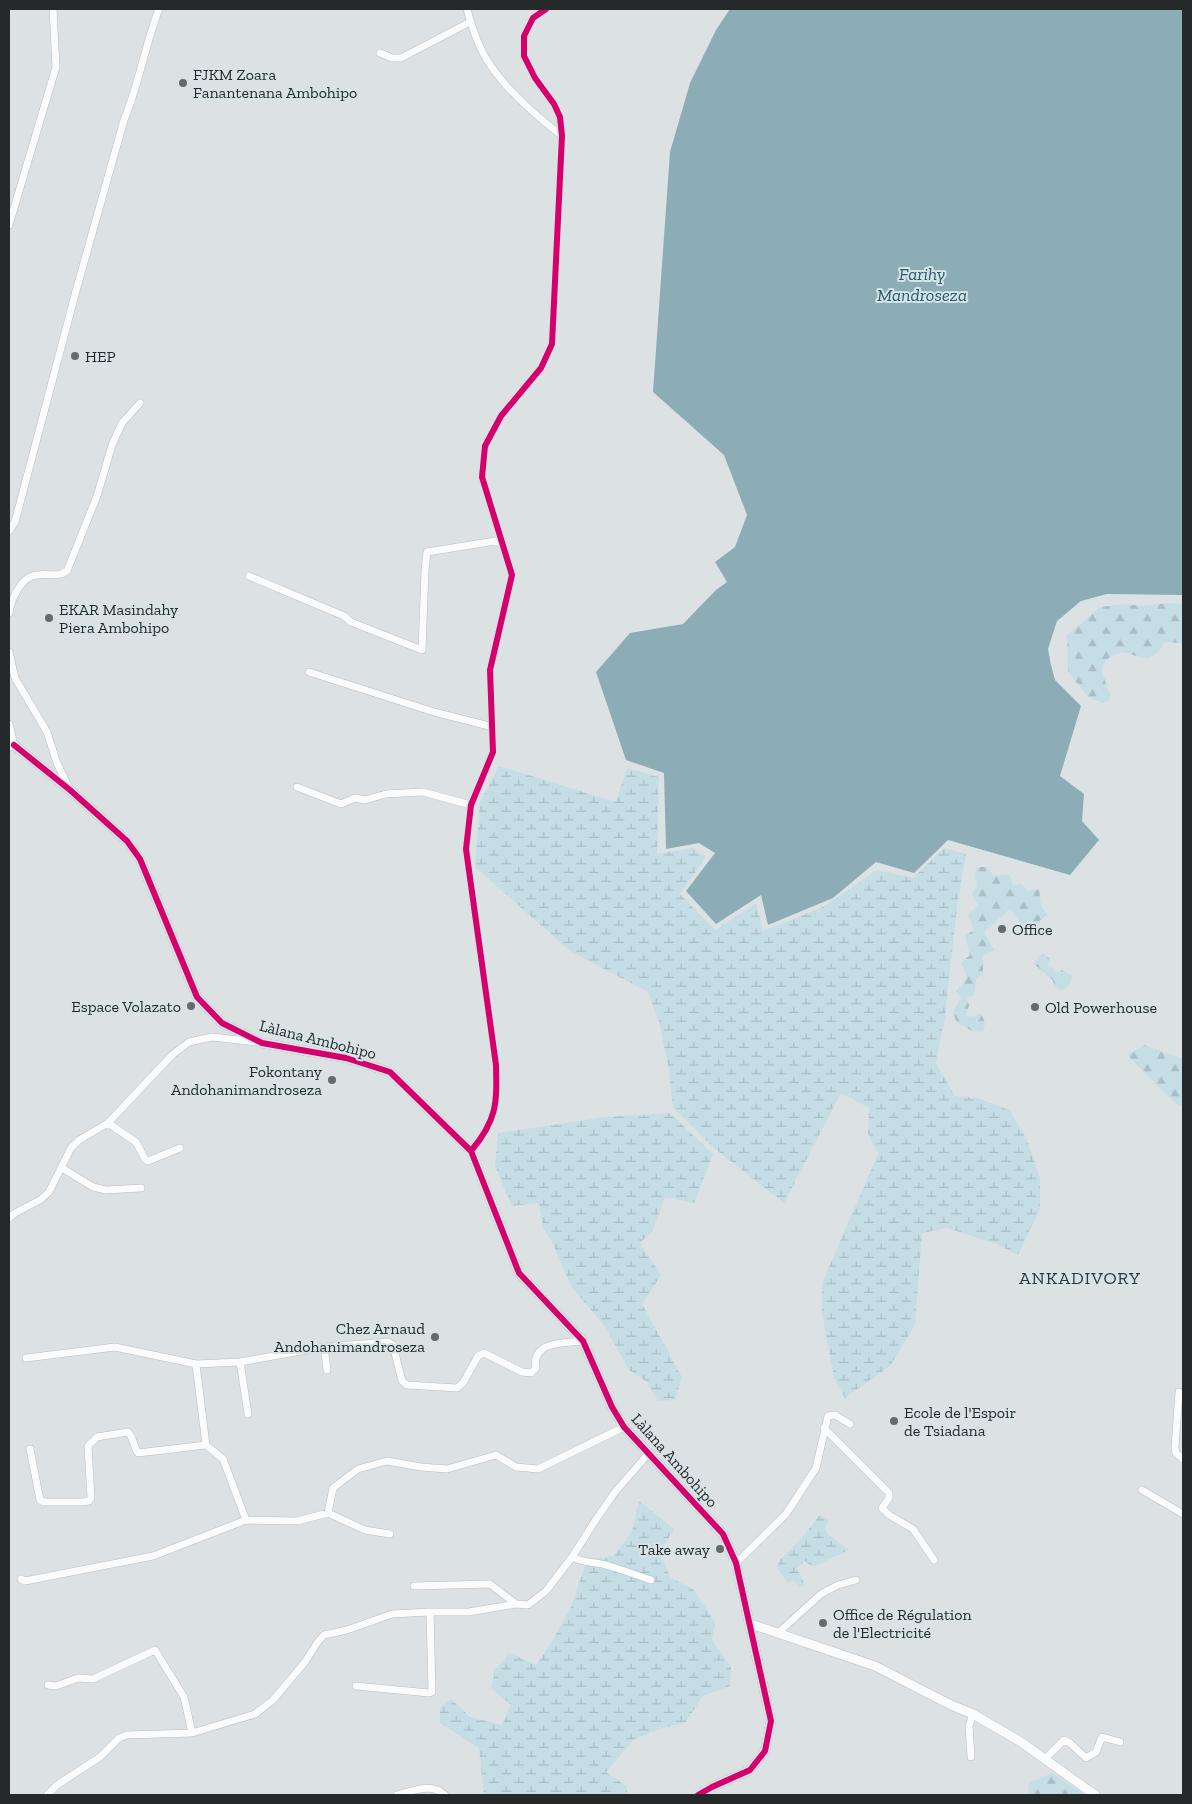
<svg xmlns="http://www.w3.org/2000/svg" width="1192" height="1804" font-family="'Zilla Slab',serif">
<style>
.forest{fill:url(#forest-firs)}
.wetland{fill:url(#wetland-marsh)}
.water{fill:#8cadb6}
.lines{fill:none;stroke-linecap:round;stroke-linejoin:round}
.minor-casing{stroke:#b9bdbf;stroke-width:8}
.tertiary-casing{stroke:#b9bdbf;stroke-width:10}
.minor{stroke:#fafbfb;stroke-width:7}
.tertiary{stroke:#fafbfb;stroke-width:9}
.cycleway-casing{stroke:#d8e3e7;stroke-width:9}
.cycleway{stroke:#d6006c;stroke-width:6}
.poi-dot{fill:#656a6b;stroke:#d8e3e7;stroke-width:2}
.labels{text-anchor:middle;stroke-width:4;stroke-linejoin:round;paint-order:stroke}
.poi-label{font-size:16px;fill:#25292a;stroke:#d8e3e7;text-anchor:start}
.street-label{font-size:16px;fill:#25292a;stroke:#d8e3e7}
.water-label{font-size:18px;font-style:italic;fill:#205c6c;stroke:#d8e3e7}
.neighbourhood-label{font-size:18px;letter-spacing:1px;fill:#2e373a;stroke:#d8e3e7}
</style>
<defs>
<pattern id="forest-firs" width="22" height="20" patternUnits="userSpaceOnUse" patternTransform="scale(1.25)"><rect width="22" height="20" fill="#c5dde5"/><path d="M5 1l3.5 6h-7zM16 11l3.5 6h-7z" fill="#a9bec5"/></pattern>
<pattern id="wetland-marsh" width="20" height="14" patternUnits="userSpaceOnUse" patternTransform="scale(1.25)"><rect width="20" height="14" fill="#c5dde5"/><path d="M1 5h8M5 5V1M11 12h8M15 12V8" fill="none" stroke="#a9bec5"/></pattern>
</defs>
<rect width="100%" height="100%" fill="#dce2e4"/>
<!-- forest -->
<path class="forest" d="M 1168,603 L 1183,604 L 1183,643 L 1165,642 L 1158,652 L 1147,659 L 1122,652 L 1110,657 L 1103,664 L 1102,672 L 1111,698 L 1104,703 L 1089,698 L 1068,672 L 1067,635 L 1100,607 L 1123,604 L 1143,606 Z
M 977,867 L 987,867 L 994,876 L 1009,874 L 1013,885 L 1021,884 L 1029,891 L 1039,889 L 1041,905 L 1047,915 L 1039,921 L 1037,931 L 1027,932 L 1010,909 L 984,932 L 994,950 L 983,956 L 983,973 L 976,980 L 974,995 L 967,998 L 969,1006 L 966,1015 L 974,1017 L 980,1013 C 985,1020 986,1024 983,1032 L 972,1031 L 957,1023 L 953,1012 L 961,998 L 956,991 L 967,978 L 961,963 L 970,955 L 965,936 L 974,930 L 968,915 L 978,905 L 972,894 L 977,886 L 975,875 Z
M 1044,953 L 1051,960 L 1047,965 L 1053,968 L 1055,973 L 1062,970 L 1073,976 L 1068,987 L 1061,990 L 1055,987 L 1052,979 C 1045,975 1042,969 1034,965 L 1039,956 Z
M 1144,1045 L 1183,1059 L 1183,1106 L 1176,1104 L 1127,1055 Z
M 1052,1773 L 1085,1795 L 1028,1795 L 1029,1783 Z"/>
<!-- wetland -->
<path class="wetland" d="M 499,766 L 616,802 L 627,768 L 659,777 L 657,854 L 692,848 L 706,857 L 680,894 L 715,930 L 756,903 L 763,931 L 825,906 L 877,870 L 913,878 L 944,848 L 966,854 L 957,906 L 945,1017 L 936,1063 L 955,1096 L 977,1098 L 1009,1110 L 1026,1137 L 1040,1178 L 1040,1209 L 1018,1255 L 996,1244 L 947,1228 L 922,1233 L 915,1325 L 890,1366 L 845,1398 L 834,1378 L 822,1313 L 822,1283 L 878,1154 L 868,1133 L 869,1108 L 841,1093 L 784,1203 L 714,1148 L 673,1108 L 669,1070 L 659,1022 L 648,992 L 570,951 L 475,867 L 480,802 Z
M 670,1113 L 713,1154 L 694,1203 L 665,1197 L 653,1230 L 640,1243 L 661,1275 L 642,1304 L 682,1377 L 675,1400 L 658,1401 L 647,1382 L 629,1370 L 604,1325 L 572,1288 L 552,1242 L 543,1227 L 539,1203 L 512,1206 L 495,1166 L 498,1133 L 606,1117 Z
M 639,1501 L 674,1529 L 659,1553 L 671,1578 L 693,1589 L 715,1622 L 712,1640 L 731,1667 L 730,1686 L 703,1696 L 685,1723 L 662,1728 L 633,1740 L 606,1772 L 626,1786 L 628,1795 L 484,1795 L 479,1748 L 440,1723 L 440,1707 L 451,1699 L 470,1717 L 502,1725 L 511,1705 L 491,1688 L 495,1670 L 509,1653 L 536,1665 L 553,1640 L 571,1607 L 587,1560 L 614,1556 L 632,1531 Z
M 820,1515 L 829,1520 L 825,1529 L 829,1535 L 849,1550 L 815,1566 L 811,1566 L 805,1561 L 797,1568 L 805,1585 L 799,1588 L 794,1580 L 788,1583 L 777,1568 L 780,1560 L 804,1535 Z"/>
<!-- water -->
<path class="water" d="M 730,9 L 1183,9 L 1183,595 L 1107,594 L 1081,601 L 1057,621 L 1048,649 L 1051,665 L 1055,680 L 1081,706 L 1060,776 L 1084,794 L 1082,821 L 1099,840 L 1070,875 L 948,840 L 914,873 L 876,862 L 833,898 L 768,925 L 761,895 L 716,924 L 686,891 L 715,853 L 699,843 L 666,849 L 664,773 L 626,760 L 596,672 L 630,633 L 683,624 L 716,590 L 727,582 L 715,562 L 735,547 L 747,515 L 724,455 L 653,392 L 670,152 L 690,83 L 716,30 Z"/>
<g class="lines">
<!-- minor casing -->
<g class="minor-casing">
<path id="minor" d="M 467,9 C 471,26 480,51 491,66 C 507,90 539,118 562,136
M 380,53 L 392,58 L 401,58 L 470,22
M 9,225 L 56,67 L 53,9
M 9,531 L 15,522 L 76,291 L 124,120 C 139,84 145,45 159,9
M 249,576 L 344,616 L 351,622 L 422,650 L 425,570 L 427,552 L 502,540
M 9,613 C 11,600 21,576 37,575 C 49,573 56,578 67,571 L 97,496 L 112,445 L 122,423 L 140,403
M 9,652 L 15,678 L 47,732 L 57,763 L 69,788
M 309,672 L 434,712 L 493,727
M 9,724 L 14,745
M 297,787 L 341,804 L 355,798 L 365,800 L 386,794 L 423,792 L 471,805
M 108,1123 L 136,1142 L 145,1159 L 148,1161 L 180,1148
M 471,1151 C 497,1120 497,1104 496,1065 L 466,849 L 471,805 L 493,752 L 490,670 L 512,575 L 482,477 L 485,446 L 501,416 L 541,368 L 552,344 L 562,136 L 560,117 L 554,104 L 535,78 L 524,56 L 524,36 L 533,18 L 546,9
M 62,1168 L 93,1187 L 106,1190 L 141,1188
M 9,1218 L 15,1213 L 40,1200 L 49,1192 L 71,1148 L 79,1140 L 108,1123 L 172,1055 L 189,1042 L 212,1037 L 256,1042
M 324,1347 L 327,1370
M 26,1358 L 115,1347 L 196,1364 L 240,1362 L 324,1347 L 388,1342 L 393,1345 L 402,1381 L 407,1385 L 457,1388 L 463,1383 L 478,1356 L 484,1353 L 522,1372 L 531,1373 L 536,1368 C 531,1341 564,1343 583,1341
M 240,1362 L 248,1414
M 1179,1392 L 1175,1448 L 1176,1453 L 1183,1459
M 824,1428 L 889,1493 L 889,1498 L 882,1508 L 889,1515 L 913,1529 L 934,1560
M 206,1445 L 223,1459 L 246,1520
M 30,1449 L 40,1500 L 44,1502 L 83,1502 L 89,1501 L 91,1498 L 88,1446 L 97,1437 L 128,1432 C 134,1438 133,1446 138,1453 L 206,1445 L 196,1364
M 1142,1490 L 1183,1514
M 328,1513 L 333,1488 L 358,1469 L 387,1461 L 421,1467 L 447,1469 L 496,1455 L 516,1467 L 538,1469 L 624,1427
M 572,1557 C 583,1563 595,1562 606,1565 C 622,1570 637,1575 651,1580
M 736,1563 L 786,1514 L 816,1468 L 828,1416 L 835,1415 L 850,1424
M 21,1579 L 25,1581 L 153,1556 L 246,1520 L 297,1521 L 328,1513 L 365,1530 L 390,1534
M 414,1586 L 490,1584 L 516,1604
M 778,1633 L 821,1594 L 838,1585 L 856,1580
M 48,1685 L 56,1686 L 78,1678 L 93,1679 L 155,1650 L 184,1697 L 192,1733
M 356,1686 L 429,1693 L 432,1692 L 430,1612
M 971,1757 L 969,1726 L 973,1714
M 1045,1759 L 1064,1740 L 1070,1743 L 1086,1758 L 1096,1752 L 1102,1737 L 1120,1742
M 47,1795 L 57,1785 L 100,1757 L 119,1738 L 127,1735 L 192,1733 L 255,1714 L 273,1700 L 305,1662 L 317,1643 L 324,1635 L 347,1630 L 392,1614 L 430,1612 L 469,1612 L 516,1604 L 528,1605 L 546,1591 L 572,1557 L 597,1518 L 615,1492 L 649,1453
M 397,1795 C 414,1791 431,1782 445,1795"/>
</g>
<!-- tertiary casing -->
<g class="tertiary-casing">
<path id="tertiary" d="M 9,746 L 14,745 L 70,790 L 127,841 L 140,859 L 197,997 L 222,1023 L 262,1043 L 346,1058 L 390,1072 L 471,1151 L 519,1273 L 583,1341 L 612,1407 L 624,1427 L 723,1534 L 736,1563 L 771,1721 L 765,1751 L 750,1770 L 712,1787 L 698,1795
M 751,1624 L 875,1666 L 951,1705 L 973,1714 L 1021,1742 L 1095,1795"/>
</g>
<!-- minor -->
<use href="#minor" class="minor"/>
<!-- tertiary -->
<use href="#tertiary" class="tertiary"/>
<!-- cycleway casing -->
<g class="cycleway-casing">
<path id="cycleway" d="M 14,745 L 70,790 L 127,841 L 140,859 L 197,997 L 222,1023 L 262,1043 L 346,1058 L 390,1072 L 471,1151 L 519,1273 L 583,1341 L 612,1407 L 624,1427 L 723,1534 L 736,1563 L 771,1721 L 765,1751 L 750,1770 L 712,1787 L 698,1795
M 471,1151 C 497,1120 497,1104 496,1065 L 466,849 L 471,805 L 493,752 L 490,670 L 512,575 L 482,477 L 485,446 L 501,416 L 541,368 L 552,344 L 562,136 L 560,117 L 554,104 L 535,78 L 524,56 L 524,36 L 533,18 L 546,9"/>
</g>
<!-- cycleway -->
<use href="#cycleway" class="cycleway"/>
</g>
<!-- markers -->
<g class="poi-dot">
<circle cx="183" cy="83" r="5"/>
<circle cx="75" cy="356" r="5"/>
<circle cx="49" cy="618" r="5"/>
<circle cx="1002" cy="929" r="5"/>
<circle cx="191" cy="1006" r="5"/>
<circle cx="1035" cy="1007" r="5"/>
<circle cx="332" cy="1080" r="5"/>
<circle cx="435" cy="1337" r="5"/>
<circle cx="894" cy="1421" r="5"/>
<circle cx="720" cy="1549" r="5"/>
<circle cx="823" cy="1623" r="5"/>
</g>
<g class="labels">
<!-- poi labels -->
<g class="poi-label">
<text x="193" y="80">FJKM Zoara<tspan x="193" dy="18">Fanantenana Ambohipo</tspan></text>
<text x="85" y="362">HEP</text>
<text x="59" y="615">EKAR Masindahy<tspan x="59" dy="18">Piera Ambohipo</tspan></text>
<text x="1012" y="935">Office</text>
<text x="181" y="1012" text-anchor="end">Espace Volazato</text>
<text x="1045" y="1013">Old Powerhouse</text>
<text x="322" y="1077" text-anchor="end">Fokontany<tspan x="322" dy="18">Andohanimandroseza</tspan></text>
<text x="425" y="1334" text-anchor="end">Chez Arnaud<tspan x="425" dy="18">Andohanimandroseza</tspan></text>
<text x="904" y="1418">Ecole de l'Espoir<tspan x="904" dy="18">de Tsiadana</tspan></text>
<text x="710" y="1555" text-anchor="end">Take away</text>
<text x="833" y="1620">Office de Régulation<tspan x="833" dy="18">de l'Electricité</tspan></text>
</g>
<!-- street labels -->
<g class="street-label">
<text transform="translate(318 1039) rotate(14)" y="6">Làlana Ambohipo</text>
<text transform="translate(675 1460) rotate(48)" y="6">Làlana Ambohipo</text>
</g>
<!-- water labels -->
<g class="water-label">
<text x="922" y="280">Farihy<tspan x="922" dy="21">Mandroseza</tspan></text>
</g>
<!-- neighbourhood labels -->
<g class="neighbourhood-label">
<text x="1080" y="1284">ANKADIVORY</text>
</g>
</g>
<!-- border -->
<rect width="1192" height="1804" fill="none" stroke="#25292a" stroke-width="20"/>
</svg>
